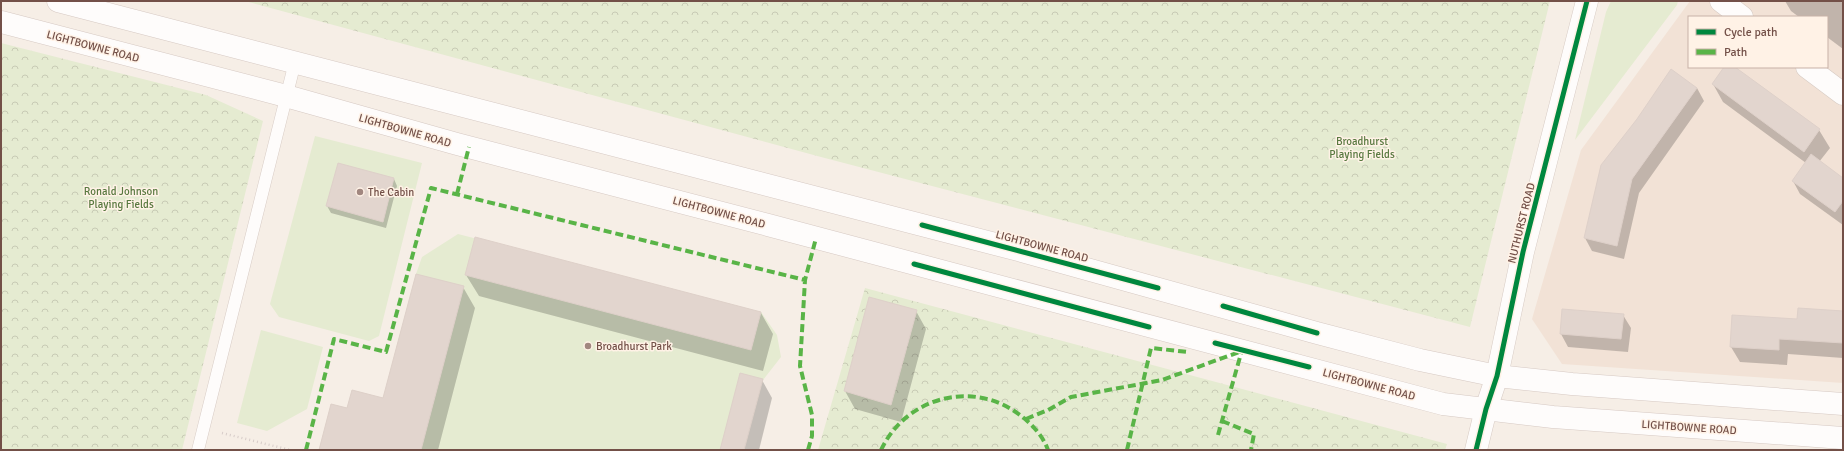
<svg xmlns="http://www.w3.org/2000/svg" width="1844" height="451" font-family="Signika,sans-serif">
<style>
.residential{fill:#f2e2d6;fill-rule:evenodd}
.grass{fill:#e5ebd1}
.park{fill:url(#park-crowns)}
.shadow{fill:#0003}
.building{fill:#e2d5ce;stroke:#ded0c9}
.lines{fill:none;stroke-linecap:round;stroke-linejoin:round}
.service-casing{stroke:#d7cbc4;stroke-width:13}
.minor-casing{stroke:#d7cbc4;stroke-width:23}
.tertiary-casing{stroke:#d7cbc4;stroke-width:23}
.secondary-casing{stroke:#d6c9c3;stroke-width:23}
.path{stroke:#d7ccc9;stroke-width:2.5;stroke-dasharray:1 3;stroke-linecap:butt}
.service{stroke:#fefcfb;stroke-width:12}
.minor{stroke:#fefcfb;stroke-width:22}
.tertiary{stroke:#fefcfb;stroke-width:22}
.secondary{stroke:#fefcfb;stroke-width:22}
.quiet{stroke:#59b447;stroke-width:4;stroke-dasharray:8 4;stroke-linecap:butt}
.cycleway-casing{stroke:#fff2e6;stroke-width:8}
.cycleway{stroke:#00873e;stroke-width:5}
.poi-dot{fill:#a1877f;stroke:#fff2e6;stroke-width:1.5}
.labels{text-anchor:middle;stroke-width:3;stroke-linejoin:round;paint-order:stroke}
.street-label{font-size:11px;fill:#735048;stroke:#fff2e6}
.park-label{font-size:11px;fill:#597940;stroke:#fff2e6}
.poi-label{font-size:11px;fill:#735048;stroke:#fff2e6;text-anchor:start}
</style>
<defs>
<pattern id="park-crowns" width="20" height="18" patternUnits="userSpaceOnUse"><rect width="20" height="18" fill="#e5ebd1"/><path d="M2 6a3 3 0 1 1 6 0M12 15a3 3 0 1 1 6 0" fill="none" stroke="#c8cbb5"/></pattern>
</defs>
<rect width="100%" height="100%" fill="#f6eee6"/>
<!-- residential -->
<path class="residential" d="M 1690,1 L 1843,1 L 1843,383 L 1562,364 L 1532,319 L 1581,150 ZM 1689,17 L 1827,17 L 1827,67 L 1689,67 Z"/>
<!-- grass -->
<path class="grass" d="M 1611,1 L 1678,1 L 1677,5 L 1575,140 L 1606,12 Z
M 315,136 L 422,163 L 379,336 L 369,341 L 279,317 L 270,304 Z
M 458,234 L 761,312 L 777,335 L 781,357 L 763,380 L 744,450 L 319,450 L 331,404 L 347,408 L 352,390 L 383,398 L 416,274 L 422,257 Z
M 261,330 L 323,347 L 307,409 L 267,431 L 237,423 Z"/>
<!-- park -->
<path class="park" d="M 245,1 L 1550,1 L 1470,327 L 821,157 Z
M 1,43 L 206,95 L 263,121 L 182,450 L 1,450 Z
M 865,288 L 1447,444 L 1445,450 L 818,450 Z"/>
<!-- shadow -->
<path class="shadow" d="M 1785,1 L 1840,1 L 1843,3 L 1843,49 L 1827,37 L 1827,17 L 1799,17 L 1791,11 Z
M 1725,67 L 1734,67 L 1819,130 L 1830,148 L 1819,162 L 1843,179 L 1843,225 L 1800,194 L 1793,181 L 1806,163 L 1723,102 L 1713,84 Z
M 1697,88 L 1704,101 L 1639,193 L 1624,259 L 1592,251 L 1585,238 L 1601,166 Z
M 394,179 L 397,186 L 386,228 L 331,213 L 327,206 Z
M 466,275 L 761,313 L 773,334 L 763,371 L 479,296 Z
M 463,287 L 475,308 L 438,450 L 320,450 L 348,409 L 384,400 Z
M 916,311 L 926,329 L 901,422 L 855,409 L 845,391 Z
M 1843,312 L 1843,358 L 1788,354 L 1787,365 L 1740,362 L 1731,347 L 1798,320 Z
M 1623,315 L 1631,328 L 1628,352 L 1568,347 L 1561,334 Z
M 762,380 L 772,398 L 759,450 L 721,450 Z"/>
<!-- building -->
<path class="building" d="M 1724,67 L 1735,67 L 1820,129 L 1804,152 L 1712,84 Z
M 1671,69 L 1697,88 L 1632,179 L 1617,246 L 1584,238 L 1601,165 L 1637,119 Z
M 1811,154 L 1843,178 L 1843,201 L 1835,212 L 1792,181 Z
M 338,163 L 394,178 L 383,222 L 326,206 Z
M 475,237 L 761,312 L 751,350 L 465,275 Z
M 416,274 L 464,286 L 421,450 L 319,450 L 331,404 L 347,408 L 352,390 L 383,398 Z
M 869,297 L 917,310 L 891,405 L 844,391 Z
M 1798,308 L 1843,311 L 1843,343 L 1779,339 L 1779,350 L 1730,347 L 1732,315 L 1797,319 Z
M 1562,309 L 1624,314 L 1621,339 L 1560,334 Z
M 740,373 L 763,379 L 744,450 L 720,450 Z"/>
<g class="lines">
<!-- service casing -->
<g class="service-casing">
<path id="service" d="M 198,450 L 295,62"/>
</g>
<!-- minor casing -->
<g class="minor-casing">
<path id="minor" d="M 1721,1 L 1742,17
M 1807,67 L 1843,94"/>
</g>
<!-- tertiary casing -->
<g class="tertiary-casing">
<path id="tertiary" d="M 1476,450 L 1486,409 L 1497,376 L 1523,252 L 1587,1"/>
</g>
<!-- secondary casing -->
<g class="secondary-casing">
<path id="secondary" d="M 58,1 L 1022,251 L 1317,333 L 1420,360 L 1497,376 L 1572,384 L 1843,404
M 1,22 L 286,96 L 457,144 L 768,225 L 1443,404 L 1553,417 L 1843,438"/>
</g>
<!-- path -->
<path class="path" d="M 222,433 L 290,450"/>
<!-- service -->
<use href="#service" class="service"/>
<!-- minor -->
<use href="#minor" class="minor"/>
<!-- tertiary -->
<use href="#tertiary" class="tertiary"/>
<!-- secondary -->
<use href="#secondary" class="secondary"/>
<!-- quiet -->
<path class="quiet" d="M 457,194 L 469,147
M 1026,419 L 1048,410 L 1071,397 L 1162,380 L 1242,351
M 1222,421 L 1254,434 L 1251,450
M 1218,435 L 1242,350
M 306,450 L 334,339 L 386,352 L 431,188 L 805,280
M 808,450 L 812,436 L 812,415 L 800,366 L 805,280 L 816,238
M 881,450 C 906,397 973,379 1020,415 C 1032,424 1043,436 1048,450
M 1127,450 L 1151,348 L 1188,352"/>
<!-- cycleway casing -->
<g class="cycleway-casing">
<path id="cycleway" d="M 922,225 L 1158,288
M 914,264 L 1149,327
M 1223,306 L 1317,333
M 1215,343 L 1309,367
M 1476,450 L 1486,409 L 1497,376 L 1523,252 L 1587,1"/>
</g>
<!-- cycleway -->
<use href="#cycleway" class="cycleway"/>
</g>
<!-- markers -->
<g class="poi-dot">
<circle cx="360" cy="192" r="4"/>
<circle cx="588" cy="346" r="4"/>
</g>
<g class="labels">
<!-- street labels -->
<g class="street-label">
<text transform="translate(93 46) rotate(15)" y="4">LIGHTBOWNE ROAD</text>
<text transform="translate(405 130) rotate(16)" y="4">LIGHTBOWNE ROAD</text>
<text transform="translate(719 212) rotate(15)" y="4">LIGHTBOWNE ROAD</text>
<text transform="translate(1521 223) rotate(-76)" y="4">NUTHURST ROAD</text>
<text transform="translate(1042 246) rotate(15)" y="4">LIGHTBOWNE ROAD</text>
<text transform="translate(1369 384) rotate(15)" y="4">LIGHTBOWNE ROAD</text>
<text transform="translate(1689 427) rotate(4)" y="4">LIGHTBOWNE ROAD</text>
</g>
<!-- park labels -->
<g class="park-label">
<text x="1362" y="145">Broadhurst<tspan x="1362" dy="13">Playing Fields</tspan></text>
<text x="121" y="195">Ronald Johnson<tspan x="121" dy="13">Playing Fields</tspan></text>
</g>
<!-- poi labels -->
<g class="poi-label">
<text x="368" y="196">The Cabin</text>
<text x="596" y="350">Broadhurst Park</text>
</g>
</g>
<!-- border -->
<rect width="1844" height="451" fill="none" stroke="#735048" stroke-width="4"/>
<!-- legend -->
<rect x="1688" y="16" width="140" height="52" fill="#fff2e6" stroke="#c7b1a7"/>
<rect x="1696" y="29" width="20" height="6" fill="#00873e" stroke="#c7b1a7"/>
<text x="1724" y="36" font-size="12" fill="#735048">Cycle path</text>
<rect x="1696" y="49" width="20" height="6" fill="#59b447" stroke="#c7b1a7"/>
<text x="1724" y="56" font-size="12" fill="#735048">Path</text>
</svg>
